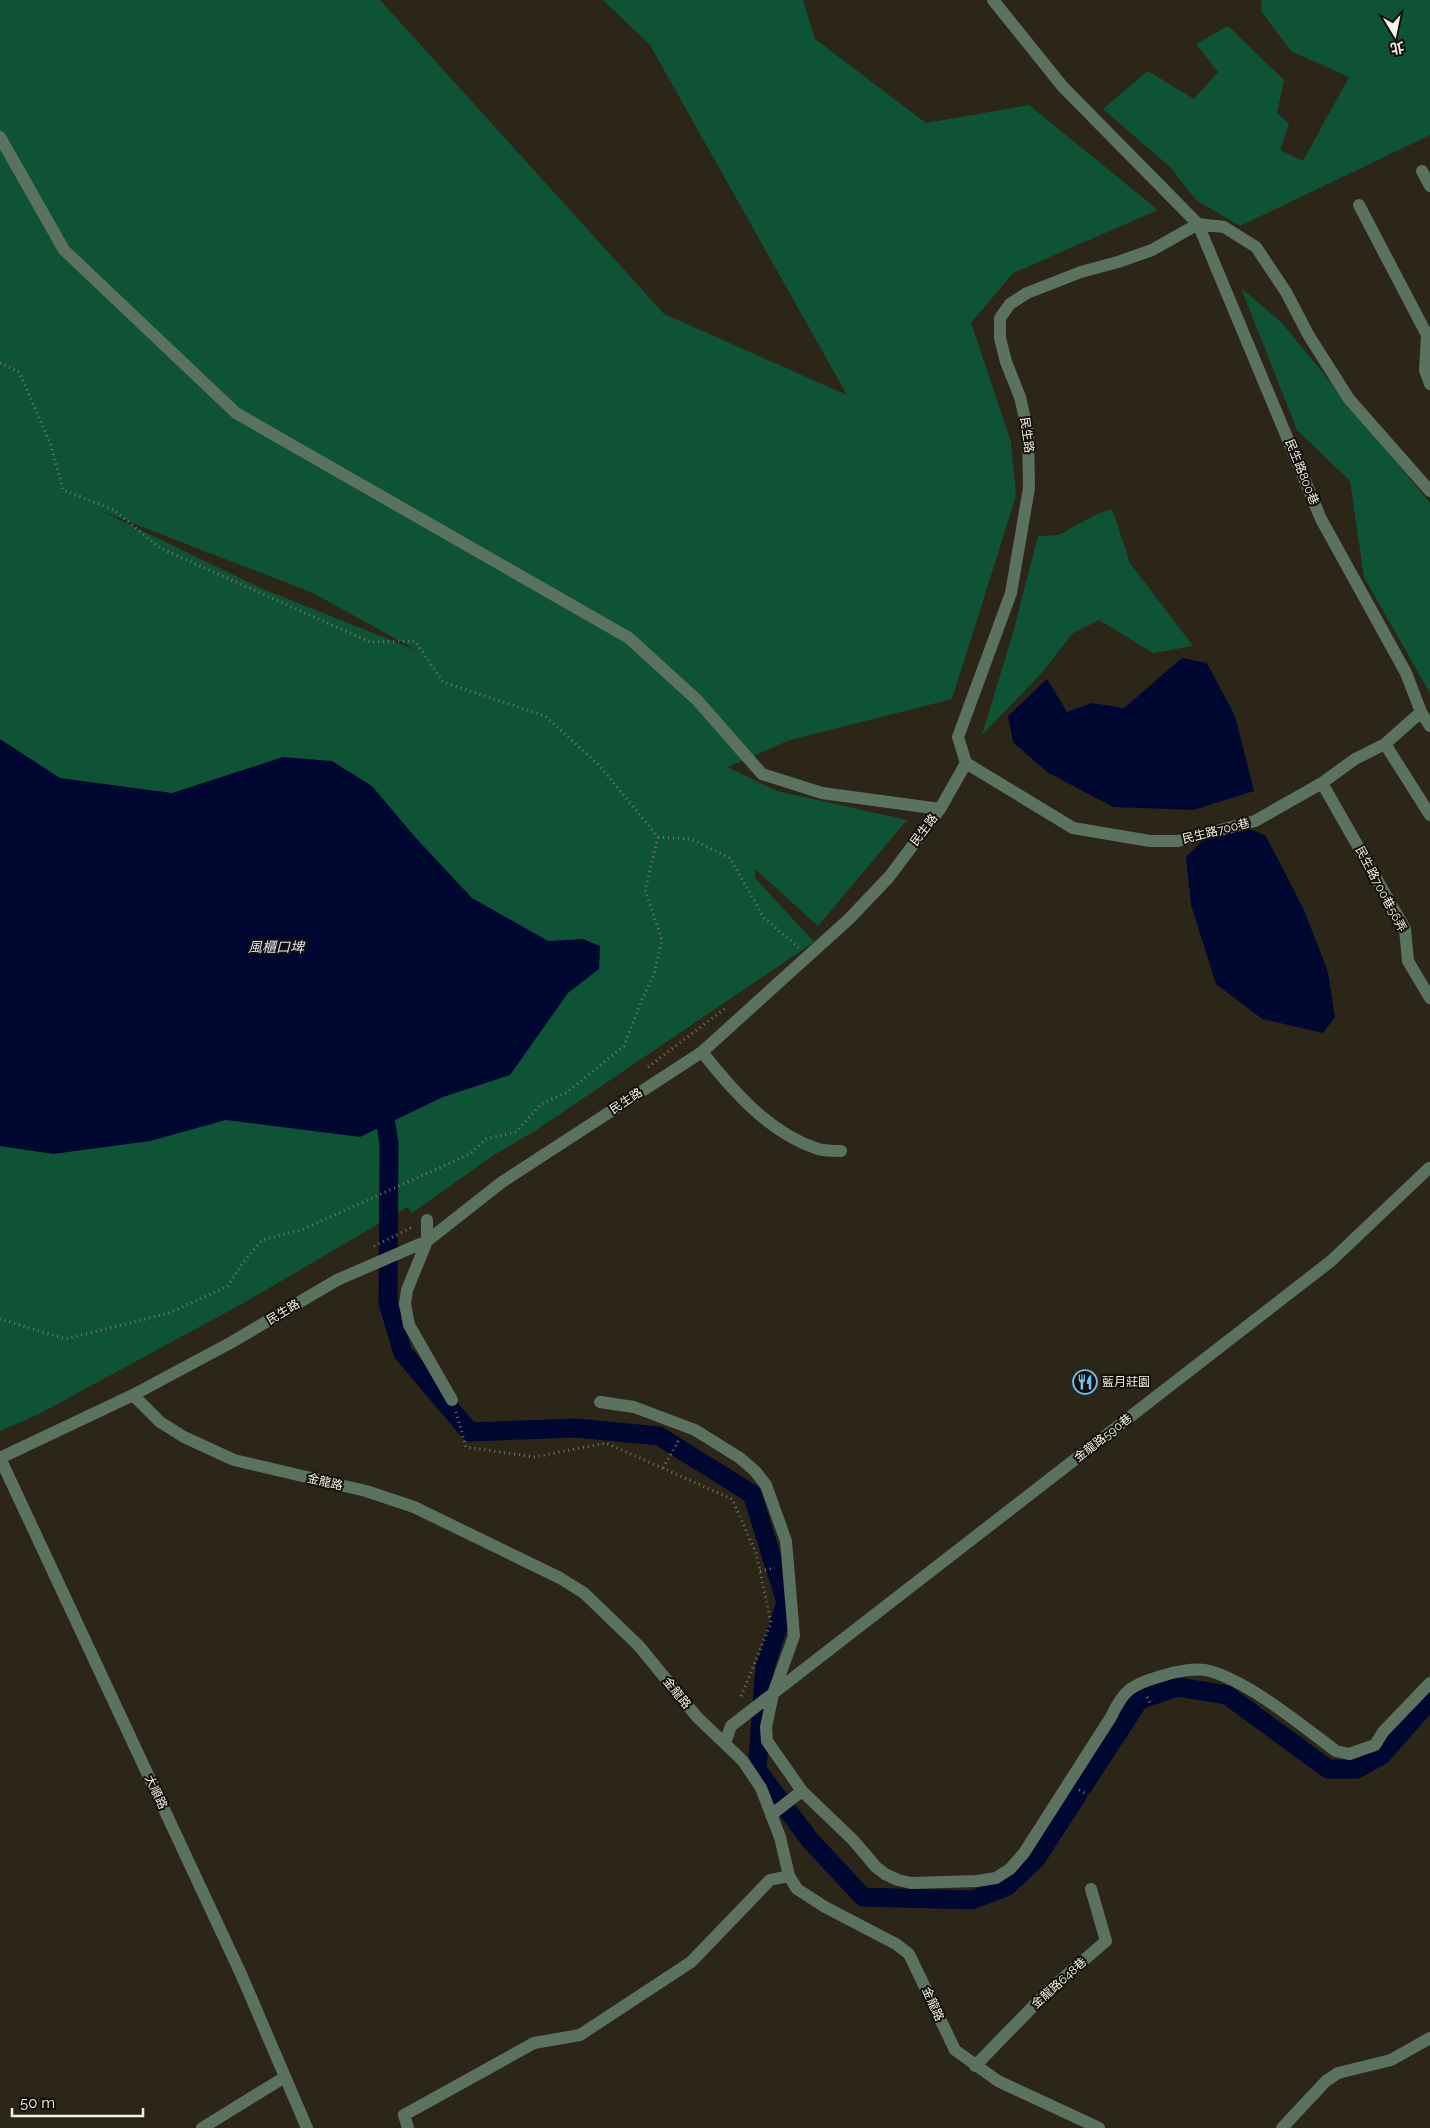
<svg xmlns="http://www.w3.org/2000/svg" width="1430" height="2128" font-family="Raleway,'Noto Sans TC',sans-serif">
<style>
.green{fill:#0f5336;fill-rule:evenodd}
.water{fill:#000831}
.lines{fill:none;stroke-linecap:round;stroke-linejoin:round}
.canal{stroke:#000831;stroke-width:19}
.path{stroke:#7a7569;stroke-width:3;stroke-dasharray:1 4;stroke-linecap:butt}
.minor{stroke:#5c7260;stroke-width:12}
.labels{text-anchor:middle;stroke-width:4;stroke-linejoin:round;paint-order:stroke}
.street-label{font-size:12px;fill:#f5f2e8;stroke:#121009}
.poi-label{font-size:12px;fill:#f5f2e8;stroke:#121009;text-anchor:start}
.water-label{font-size:14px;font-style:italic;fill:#dae4f4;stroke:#121009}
</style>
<rect width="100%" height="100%" fill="#2c2618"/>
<!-- green -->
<path class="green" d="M 0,0 L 380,0 L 664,314 L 847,395 L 650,45 L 603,0 L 803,0 L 815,39 L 926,123 L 1029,105 L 1158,210 L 1013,273 L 971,323 L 1011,442 L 1016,496 L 952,699 L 790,740 L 727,767 L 777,791 L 907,820 L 818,926 L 755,869 L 755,878 L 814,942 L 535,1131 L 494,1155 L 412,1213 L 407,1207 L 249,1300 L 39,1414 L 0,1431 ZM 99,510 L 313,593 L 418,651 L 263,589 Z
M 1262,0 L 1430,0 L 1430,135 L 1240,226 L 1196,200 L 1170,167 L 1103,109 L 1148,71 L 1194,99 L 1218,72 L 1196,44 L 1228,26 L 1284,80 L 1277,113 L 1289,124 L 1280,150 L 1303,161 L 1349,77 L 1291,51 L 1261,11 Z
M 1241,288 L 1281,322 L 1430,503 L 1430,693 L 1364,577 L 1350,481 L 1297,430 Z
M 1112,509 L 1130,563 L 1193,646 L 1153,653 L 1099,620 L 1073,633 L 1041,674 L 982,735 L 1013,633 L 1038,536 L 1059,535 L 1095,515 Z"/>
<!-- water -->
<path class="water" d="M 1182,658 L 1207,663 L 1235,716 L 1254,791 L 1193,810 L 1113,807 L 1047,772 L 1013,742 L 1008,716 L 1047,679 L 1067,712 L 1092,703 L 1124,708 Z
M 0,739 L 60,778 L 172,793 L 283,757 L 332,761 L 372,786 L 415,837 L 472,898 L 548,941 L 583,939 L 600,946 L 599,969 L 568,993 L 510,1075 L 443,1097 L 360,1137 L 226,1120 L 150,1141 L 53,1154 L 0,1146 Z
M 1246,827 L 1266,836 L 1304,910 L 1328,972 L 1335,1017 L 1323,1033 L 1262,1019 L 1216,984 L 1191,905 L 1186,857 L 1202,841 Z"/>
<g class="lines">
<!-- canal -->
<path class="canal" d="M 367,1107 L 386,1124 L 389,1144 L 388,1303 L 403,1353 L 470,1432 L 576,1428 L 659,1436 L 752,1494 L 786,1602 L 765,1667 L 757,1770 L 810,1840 L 863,1897 L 972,1900 L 1006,1887 L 1036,1859 L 1139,1700 L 1178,1687 L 1227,1695 L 1328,1769 L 1357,1769 L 1382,1755 L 1430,1700"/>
<!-- path -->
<path class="path" d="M 0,363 L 19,372 L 51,445 L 63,490 L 114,510 L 160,548 L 370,642 L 415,641 L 443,682 L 545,716 L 599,765 L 658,837 L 645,890 L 662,940 L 654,975 L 642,999 L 624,1046 L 566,1093 L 541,1104 L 516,1132 L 486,1139 L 470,1154 L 301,1230 L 262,1240 L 242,1264 L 228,1286 L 169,1313 L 66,1339 L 0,1319
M 658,837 L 691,839 L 730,858 L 764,918 L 799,948
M 648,1067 L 727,1007
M 374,1246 L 413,1227
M 456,1412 L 466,1447 L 534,1457 L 606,1443 L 732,1499 L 756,1553 L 771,1623 L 740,1699
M 663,1468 L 680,1438
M 760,1571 L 775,1568
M 1147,1697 L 1151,1705
M 1079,1790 L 1088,1795"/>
<!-- minor -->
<path class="minor" d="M 993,0 L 1063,87 L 1198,224 L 1321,519 L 1406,673 L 1421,712 L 1430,726
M 0,137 L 64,250 L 236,413 L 629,638 L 697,700 L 762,774 L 822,793 L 940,809
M 1422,171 L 1430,186
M 1359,205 L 1427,335
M 1430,333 L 1427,335 L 1425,370 L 1430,384
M 1385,744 L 1430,815
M 966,763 L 1073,828 L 1150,841 L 1178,841 L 1255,821 L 1322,783 L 1355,759 L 1385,744 L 1421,712
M 1322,783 L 1405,929 L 1408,961 L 1430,998
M 702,1052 C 733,1091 769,1133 818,1149 C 825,1151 834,1151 841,1151
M 427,1220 L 427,1241 L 407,1290 L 405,1304 L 409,1325 L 452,1400
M 133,1395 L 160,1422 L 184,1437 L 234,1460 L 366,1491 L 414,1507 L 560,1578 L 584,1593 L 639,1646 L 697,1717 L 743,1761 L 761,1788 L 780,1837 L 789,1876 L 797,1889 L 825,1907 L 896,1944 L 909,1954 L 955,2050 L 998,2081 L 1099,2128
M 600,1402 L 634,1407 L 695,1430 L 740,1458 L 755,1471 L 766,1485 L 786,1541 L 794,1636 L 773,1694 L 766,1727 L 767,1741 L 802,1791 L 853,1840 L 876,1867 L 885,1874 L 898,1880 L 911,1883 L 977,1881 L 996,1878 L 1010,1869 L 1024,1853 L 1111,1717 C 1123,1691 1131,1685 1158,1677 C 1172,1672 1196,1667 1210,1671 C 1251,1683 1301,1725 1336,1751 L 1349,1754 L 1375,1745 L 1383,1732 L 1430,1683
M 0,1458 L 133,1395 L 232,1342 L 337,1280 L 427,1241 L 502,1182 L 702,1052 L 849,919 L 889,877 L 940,809 L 966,763 L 958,737 L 1011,593 L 1029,488 L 1028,432 L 1020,397 L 1006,362 L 1000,338 L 1000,318 L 1010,304 L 1027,293 L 1081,272 L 1118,262 L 1152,250 L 1198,224 L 1224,227 L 1256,247 L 1286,292 L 1309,336 L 1349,399 L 1430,491
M 0,1458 L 241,1974 L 307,2128
M 725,1743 L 731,1726 L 1331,1261 L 1429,1168
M 771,1815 L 802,1791
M 975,2066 L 1047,1992 L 1106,1941 L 1091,1889
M 202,2128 L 285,2077
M 408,2128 L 404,2115 L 534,2043 L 580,2035 L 691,1962 L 770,1880 L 789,1876
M 1282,2128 L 1326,2081 L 1338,2073 L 1391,2060 L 1430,2038"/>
</g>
<!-- icons -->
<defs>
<g id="restaurant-ring" transform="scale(1.25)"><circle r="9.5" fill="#121009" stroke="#70c2f4" stroke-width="1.5"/><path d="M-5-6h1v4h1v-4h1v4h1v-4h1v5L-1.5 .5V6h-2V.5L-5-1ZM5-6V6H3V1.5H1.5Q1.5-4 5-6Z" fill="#70c2f4"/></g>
</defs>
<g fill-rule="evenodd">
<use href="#restaurant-ring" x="1085" y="1382"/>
</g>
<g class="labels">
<!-- street labels -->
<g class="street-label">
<text transform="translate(1027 435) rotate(82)" y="4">民生路</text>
<text transform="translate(1302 472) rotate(68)" y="4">民生路800巷</text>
<text transform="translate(924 830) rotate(-53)" y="4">民生路</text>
<text transform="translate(1216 831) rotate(-14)" y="4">民生路700巷</text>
<text transform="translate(1381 889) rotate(62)" y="4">民生路700巷56弄</text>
<text transform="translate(626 1101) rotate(-33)" y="4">民生路</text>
<text transform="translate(283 1312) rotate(-31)" y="4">民生路</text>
<text transform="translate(1103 1438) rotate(-38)" y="4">金龍路590巷</text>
<text transform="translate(325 1482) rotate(13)" y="4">金龍路</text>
<text transform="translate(677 1693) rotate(51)" y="4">金龍路</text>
<text transform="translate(156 1792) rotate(65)" y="4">大順路</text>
<text transform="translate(1059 1983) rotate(-42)" y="4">金龍路648巷</text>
<text transform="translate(933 2004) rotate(66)" y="4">金龍路</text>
</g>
<!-- poi labels -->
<g class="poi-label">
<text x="1102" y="1386">藍月莊園</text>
</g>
<!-- water labels -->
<g class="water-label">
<text x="276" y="952">風櫃口埤</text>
</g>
</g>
<!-- north arrow -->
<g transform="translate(1395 35) rotate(170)" stroke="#121009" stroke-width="4" paint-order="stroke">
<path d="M0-4L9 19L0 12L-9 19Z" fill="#f5f2e8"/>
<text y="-8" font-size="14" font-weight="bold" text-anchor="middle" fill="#f5f2e8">北</text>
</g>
<!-- scale -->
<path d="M12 2108v8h131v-8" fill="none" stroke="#f5f2e8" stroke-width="2.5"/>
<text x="20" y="2108" font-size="15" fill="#f5f2e8" stroke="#121009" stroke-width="4" paint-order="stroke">50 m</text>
</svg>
